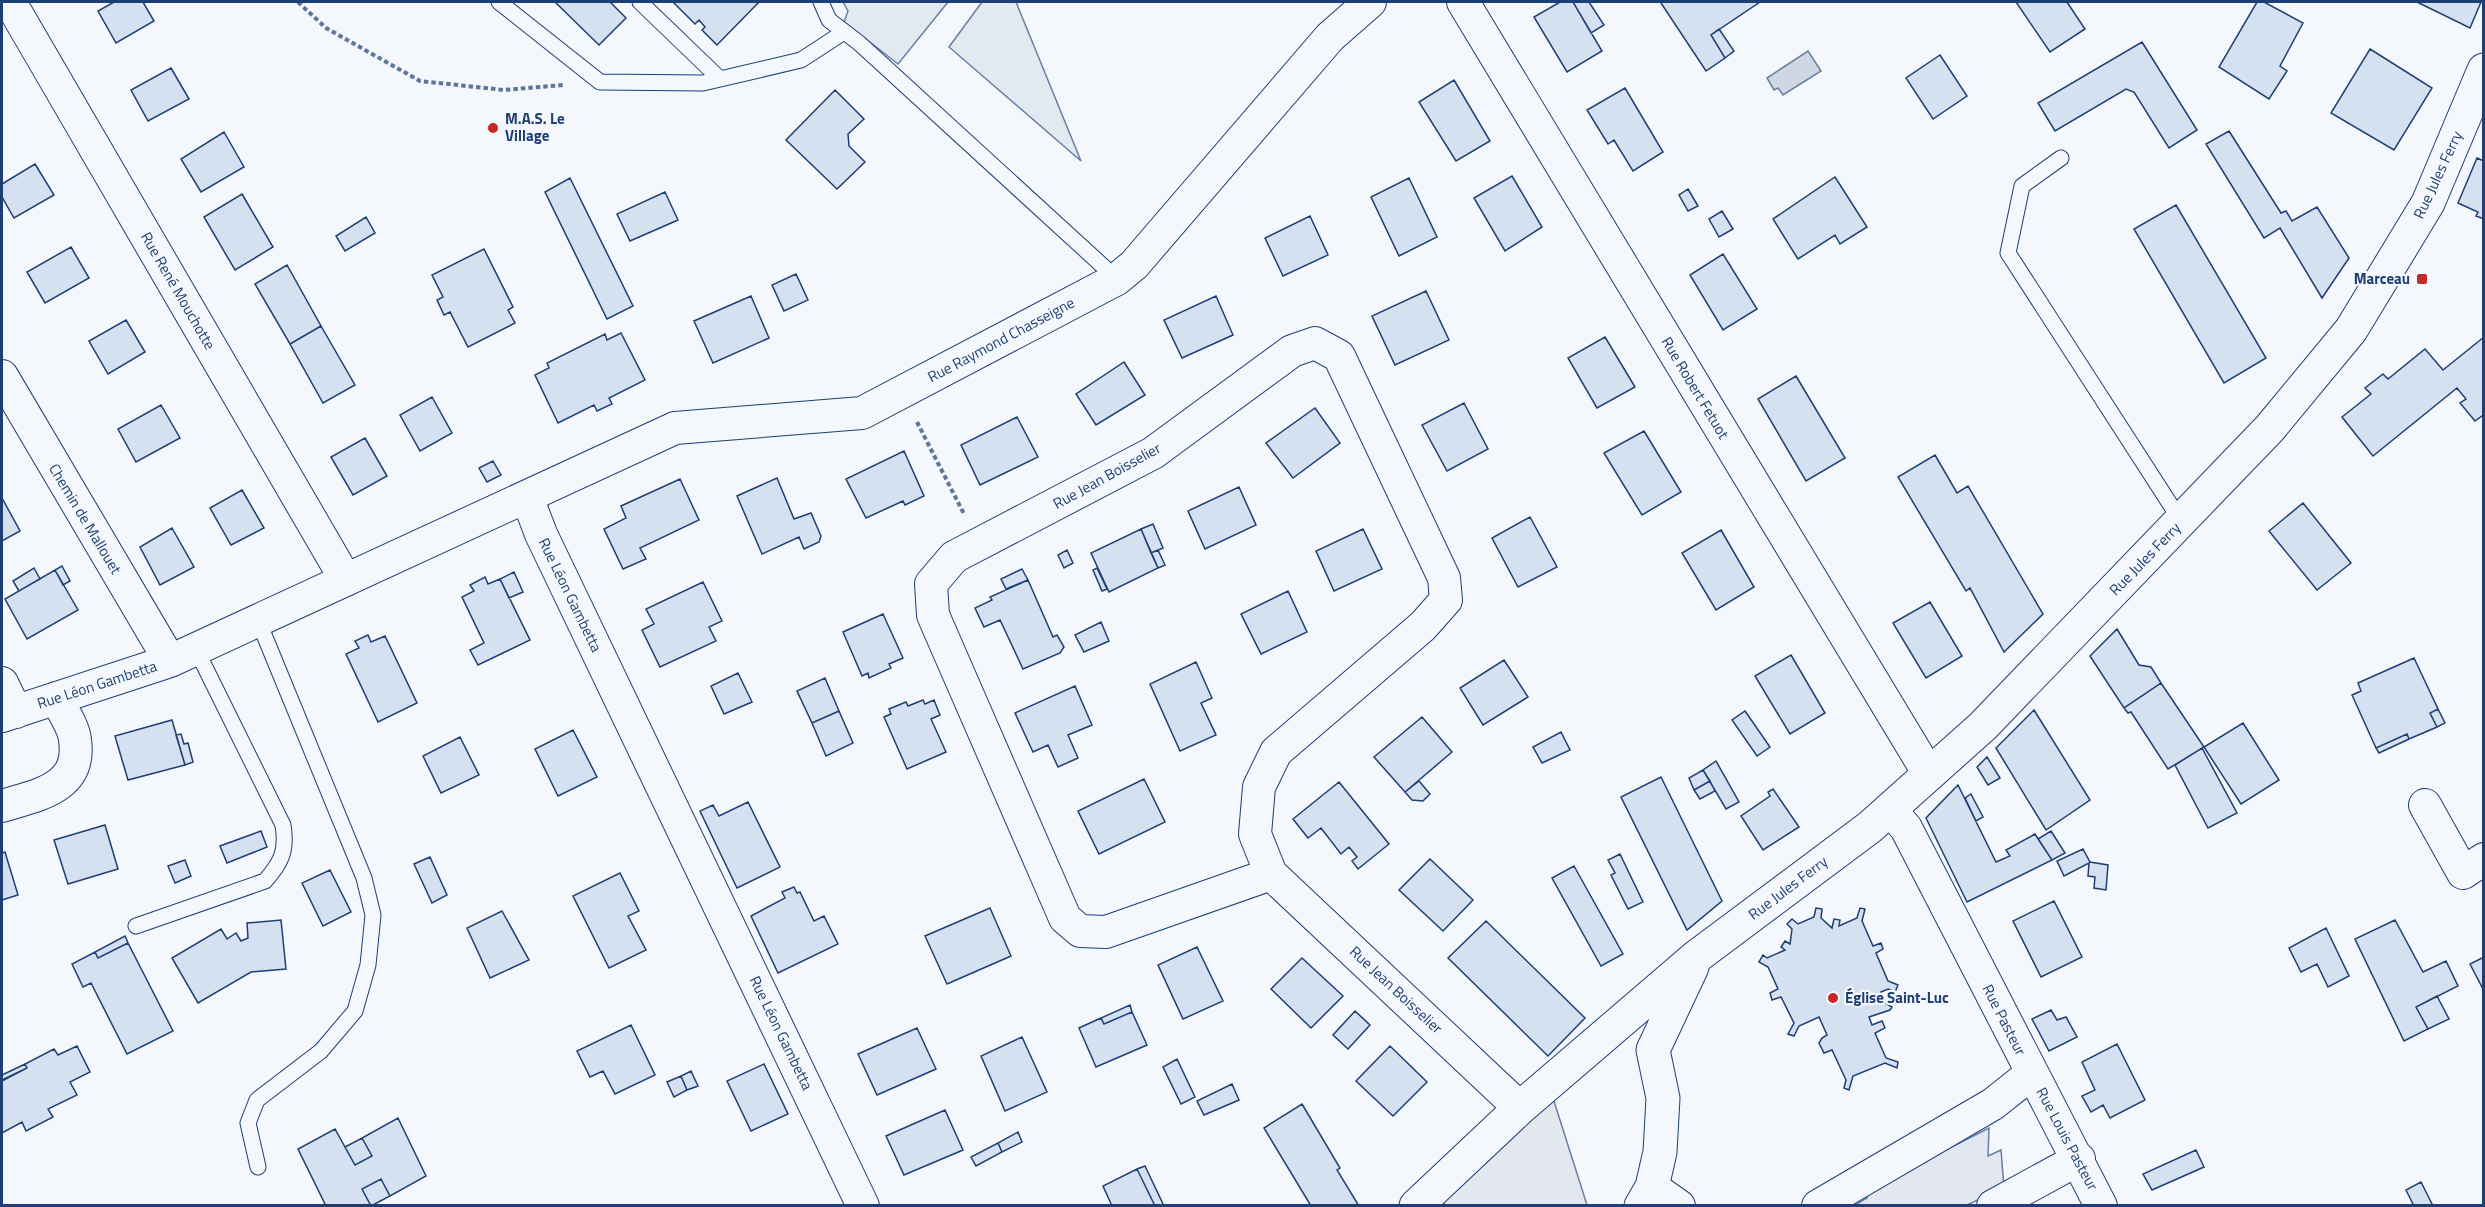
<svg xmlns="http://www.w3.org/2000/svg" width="2485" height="1207" font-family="'Titillium Web',sans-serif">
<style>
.green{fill:#e3e9f0;stroke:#687fa3;stroke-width:1.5}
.parking{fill:#e3e8f0;stroke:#687fa3;stroke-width:1.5}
.water{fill:#cfd7e4;stroke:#687fa3;stroke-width:1.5}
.building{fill:#d5e0f0;stroke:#1d3f73;stroke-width:1.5}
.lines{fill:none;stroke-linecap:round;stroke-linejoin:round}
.service-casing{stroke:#1d3f73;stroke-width:17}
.minor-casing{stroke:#1d3f73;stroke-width:34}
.tertiary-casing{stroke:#1d3f73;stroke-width:35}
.path{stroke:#5e769c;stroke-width:4;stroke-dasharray:4.5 3;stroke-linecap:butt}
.service{stroke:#f4f7fb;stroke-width:15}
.minor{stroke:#f4f7fb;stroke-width:32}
.tertiary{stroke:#f4f7fb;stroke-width:33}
.poi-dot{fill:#c62828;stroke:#f4f7fb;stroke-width:2}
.labels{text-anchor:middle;stroke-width:4.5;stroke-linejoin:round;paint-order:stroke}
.poi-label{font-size:15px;font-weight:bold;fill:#1d3f73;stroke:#f4f7fb;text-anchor:start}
.street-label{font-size:15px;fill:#1d3f73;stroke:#f4f7fb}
</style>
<rect width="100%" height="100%" fill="#f4f7fb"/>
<!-- green -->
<path class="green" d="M 843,2 L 948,2 L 898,64 L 844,22 L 848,11 Z
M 982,2 L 1016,2 L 1081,161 L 949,47 Z"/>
<!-- parking -->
<path class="parking" d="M 1552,1095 L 1587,1205 L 1446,1206 L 1440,1199 Z
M 1989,1128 L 1988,1156 L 2001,1150 L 2004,1188 L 1967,1205 L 1853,1206 L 1867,1198 L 1869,1189 Z"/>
<!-- water -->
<path class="water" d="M 1808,51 L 1821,71 L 1783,95 L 1778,88 L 1774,90 L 1767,78 Z"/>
<!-- building -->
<path class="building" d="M 114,2 L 143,2 L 154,21 L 116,43 L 98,11 Z
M 555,2 L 610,2 L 626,18 L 599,45 Z
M 673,2 L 759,2 L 717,45 L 702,30 L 705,27 L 699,20 L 695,24 Z
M 1560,2 L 1573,2 L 1602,51 L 1567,72 L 1534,17 Z
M 1573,2 L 1589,2 L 1604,25 L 1591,33 Z
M 1663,2 L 1760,2 L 1711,35 L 1725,58 L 1706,71 L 1661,3 Z
M 2016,2 L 2067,2 L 2085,29 L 2050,52 Z
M 2257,2 L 2264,2 L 2303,23 L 2280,66 L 2287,71 L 2269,99 L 2219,67 Z
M 2417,2 L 2481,2 L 2470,28 Z
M 1719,29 L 1734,51 L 1725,58 L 1711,35 Z
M 2142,42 L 2197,130 L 2169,148 L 2134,92 L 2126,89 L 2055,131 L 2038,103 Z
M 2370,49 L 2432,88 L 2394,150 L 2331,113 Z
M 1940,55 L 1967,96 L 1933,119 L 1906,78 Z
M 171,68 L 189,99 L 148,121 L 131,90 Z
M 1454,80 L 1490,141 L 1456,161 L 1419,102 Z
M 1625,88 L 1663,152 L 1633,171 L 1614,140 L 1608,144 L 1587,110 Z
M 835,90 L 864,119 L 848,134 L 849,146 L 865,162 L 837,189 L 786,140 Z
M 2229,131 L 2281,213 L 2286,211 L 2292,221 L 2317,207 L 2349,258 L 2322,298 L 2280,228 L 2264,238 L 2206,144 Z
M 224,132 L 244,167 L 201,192 L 181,159 Z
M 2477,158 L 2484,161 L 2484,219 L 2476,216 L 2478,212 L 2458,203 Z
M 35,164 L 54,195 L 14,218 L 2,197 L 2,184 Z
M 1512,176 L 1542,227 L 1505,251 L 1474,198 Z
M 1835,177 L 1867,227 L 1840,244 L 1835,235 L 1798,259 L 1773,219 Z
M 570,178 L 633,306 L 607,319 L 545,192 Z
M 1409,178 L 1437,237 L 1399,256 L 1371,197 Z
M 1688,189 L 1698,206 L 1688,211 L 1679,195 Z
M 665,192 L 678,220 L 630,241 L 617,214 Z
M 242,194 L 273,247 L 235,270 L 204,217 Z
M 2176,205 L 2266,358 L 2224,383 L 2134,229 Z
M 1722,211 L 1733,229 L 1719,237 L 1709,219 Z
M 1310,216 L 1328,255 L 1283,276 L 1265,238 Z
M 366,217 L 375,233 L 345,251 L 336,236 Z
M 71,247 L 89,278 L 45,303 L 27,272 Z
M 484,249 L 513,307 L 508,310 L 515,323 L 468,347 L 450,312 L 444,315 L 437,300 L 443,297 L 432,275 Z
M 1723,254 L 1757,309 L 1723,330 L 1690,275 Z
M 287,265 L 321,326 L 290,344 L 255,284 Z
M 796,274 L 808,300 L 784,311 L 772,285 Z
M 1426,291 L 1449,340 L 1395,365 L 1372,316 Z
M 751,296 L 769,338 L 713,363 L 694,321 Z
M 1216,296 L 1233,335 L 1182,358 L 1164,320 Z
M 126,320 L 145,352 L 108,374 L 89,341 Z
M 321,326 L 355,385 L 323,403 L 290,344 Z
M 621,333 L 645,380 L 609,398 L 612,404 L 597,411 L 594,405 L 558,423 L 535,375 L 549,368 L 547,363 L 605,334 L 607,340 Z
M 1605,337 L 1635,387 L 1597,408 L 1568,358 Z
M 2484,337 L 2484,418 L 2482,416 L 2475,421 L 2460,403 L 2466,399 L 2457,388 L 2373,456 L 2342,417 L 2371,394 L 2365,388 L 2383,374 L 2388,379 L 2425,349 L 2443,370 Z
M 1124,362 L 1145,395 L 1096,425 L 1076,394 Z
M 1796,376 L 1845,458 L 1806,481 L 1758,399 Z
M 432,397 L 452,433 L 420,451 L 400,415 Z
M 1464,403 L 1488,449 L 1447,471 L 1422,425 Z
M 161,405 L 180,438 L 136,462 L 118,429 Z
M 1315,408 L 1340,443 L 1293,478 L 1266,443 Z
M 1017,417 L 1038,457 L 980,485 L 961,445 Z
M 1644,431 L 1681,492 L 1642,515 L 1604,453 Z
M 365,438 L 387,476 L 353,495 L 331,457 Z
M 904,451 L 924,496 L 905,505 L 903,501 L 866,518 L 846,479 Z
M 1935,455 L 1957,493 L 1968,486 L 2043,614 L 2004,652 L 1970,588 L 1966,591 L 1898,477 Z
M 493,461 L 501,475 L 487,482 L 479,468 Z
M 777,478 L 794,519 L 811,513 L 821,536 L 819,542 L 804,549 L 799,537 L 762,554 L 737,496 Z
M 680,479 L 699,520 L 640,548 L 646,559 L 623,569 L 604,529 L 626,518 L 621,506 Z
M 1239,487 L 1256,525 L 1205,549 L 1188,511 Z
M 242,490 L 264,528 L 231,545 L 210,508 Z
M 2,498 L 20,531 L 2,541 Z
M 2303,503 L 2351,563 L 2317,590 L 2269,531 Z
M 1530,517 L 1557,567 L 1518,587 L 1492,538 Z
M 1153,524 L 1163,548 L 1151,553 L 1141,529 Z
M 172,528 L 194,567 L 160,585 L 140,547 Z
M 1141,529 L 1158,568 L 1109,592 L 1091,553 Z
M 1363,529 L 1382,569 L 1334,591 L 1316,551 Z
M 1721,530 L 1754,587 L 1716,610 L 1682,553 Z
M 1067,550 L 1073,563 L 1064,568 L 1058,555 Z
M 1158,550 L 1165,565 L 1158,568 L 1151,553 Z
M 62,566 L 70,581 L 63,585 L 55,570 Z
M 34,568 L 40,579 L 19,591 L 13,581 Z
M 1097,568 L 1107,589 L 1102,591 L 1093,570 Z
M 1022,569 L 1028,580 L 1006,589 L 1001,579 Z
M 55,570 L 78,610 L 27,639 L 5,599 Z
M 514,572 L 523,592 L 509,598 L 500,579 Z
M 485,577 L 488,584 L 500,579 L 530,640 L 478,665 L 470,650 L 484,643 L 462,597 L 474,591 L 470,585 Z
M 1028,580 L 1053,637 L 1057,635 L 1064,647 L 1060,653 L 1023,669 L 1000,620 L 984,627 L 975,608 L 992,600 L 990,597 Z
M 703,582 L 722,621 L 709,627 L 716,641 L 660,667 L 642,630 L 654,624 L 646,609 Z
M 1288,591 L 1307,632 L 1261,654 L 1241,614 Z
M 1930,602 L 1962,656 L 1926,678 L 1893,623 Z
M 883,614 L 903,658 L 889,664 L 891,668 L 869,678 L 868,673 L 862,676 L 843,632 Z
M 1101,622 L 1109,641 L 1084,652 L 1075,635 Z
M 2117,629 L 2139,665 L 2151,667 L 2161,683 L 2124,708 L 2090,656 Z
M 368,635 L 371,642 L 385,636 L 417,703 L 378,722 L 346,654 L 359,648 L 355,641 Z
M 1791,655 L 1825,713 L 1790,734 L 1755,676 Z
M 2414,658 L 2438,709 L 2430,713 L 2437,727 L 2409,739 L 2407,734 L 2376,748 L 2352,695 L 2361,691 L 2358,683 Z
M 1504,660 L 1528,697 L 1483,725 L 1460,688 Z
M 1196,662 L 1212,698 L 1201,703 L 1216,735 L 1180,751 L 1150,684 Z
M 738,673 L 752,702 L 724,714 L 711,686 Z
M 825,678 L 839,711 L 812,723 L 797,691 Z
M 2161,683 L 2204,747 L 2168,769 L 2131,712 L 2128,713 L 2124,708 Z
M 1075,686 L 1092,725 L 1068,735 L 1078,758 L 1058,767 L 1048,745 L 1033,752 L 1015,713 Z
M 923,700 L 925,704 L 934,700 L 940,715 L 931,719 L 946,752 L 907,769 L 884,717 L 891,714 L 889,709 L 906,702 L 908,706 Z
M 2438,709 L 2445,723 L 2437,727 L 2430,713 Z
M 2034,710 L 2090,800 L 2046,830 L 1996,748 Z
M 839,711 L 853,743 L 826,756 L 812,723 Z
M 1745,711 L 1770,747 L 1757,756 L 1732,720 Z
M 1422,717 L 1452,752 L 1405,792 L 1374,757 Z
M 172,720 L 185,765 L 128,780 L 115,736 Z
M 2243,723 L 2279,780 L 2241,804 L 2204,747 Z
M 573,730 L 597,777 L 558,796 L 535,749 Z
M 1561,732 L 1570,750 L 1542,763 L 1533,747 Z
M 181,734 L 184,744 L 188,743 L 193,762 L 185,765 L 176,735 Z
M 2407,734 L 2409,739 L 2379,753 L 2376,748 Z
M 460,737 L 479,775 L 441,793 L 423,756 Z
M 2202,748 L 2237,813 L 2208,828 L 2175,765 Z
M 1987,757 L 2000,778 L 1988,785 L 1977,767 Z
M 1716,761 L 1739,802 L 1726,809 L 1703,770 Z
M 1703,770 L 1710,781 L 1694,790 L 1689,778 Z
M 1661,777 L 1722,901 L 1687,930 L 1621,797 Z
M 1144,779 L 1165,822 L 1099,854 L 1078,811 Z
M 1419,781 L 1430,794 L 1423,801 L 1412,800 L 1405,792 Z
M 1710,781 L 1715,791 L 1700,799 L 1694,790 Z
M 1339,782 L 1389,844 L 1358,869 L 1352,861 L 1357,857 L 1349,847 L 1341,854 L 1321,828 L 1308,838 L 1293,819 Z
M 1958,785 L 1996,862 L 2010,856 L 2006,850 L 2035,834 L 2052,860 L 1967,902 L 1926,818 Z
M 1773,789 L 1799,827 L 1763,850 L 1741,816 L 1770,796 L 1768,792 Z
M 1971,794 L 1983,817 L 1976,821 L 1965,798 Z
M 748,802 L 780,867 L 737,888 L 700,811 L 713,805 L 719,816 Z
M 105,825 L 118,869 L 68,884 L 54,840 Z
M 261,831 L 267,847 L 227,863 L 220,846 Z
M 2051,831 L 2065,853 L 2052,860 L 2038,839 Z
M 2083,849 L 2090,862 L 2108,865 L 2106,890 L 2094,888 L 2095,877 L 2088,876 L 2089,863 L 2064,876 L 2057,861 Z
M 5,852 L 18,895 L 2,900 L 2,853 Z
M 1620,854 L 1643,902 L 1628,909 L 1611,875 L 1615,873 L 1608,860 Z
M 430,857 L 447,895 L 432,903 L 414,864 Z
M 1430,859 L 1473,900 L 1443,931 L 1399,890 Z
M 185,860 L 191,876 L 175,883 L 168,866 Z
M 1574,866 L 1623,954 L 1601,966 L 1552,878 Z
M 330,870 L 351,912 L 323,926 L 302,883 Z
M 620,873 L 639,911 L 628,916 L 646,950 L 609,968 L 573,896 Z
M 794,887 L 797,893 L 800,892 L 814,921 L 824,916 L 838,944 L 778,973 L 751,916 L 785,898 L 782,892 Z
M 2054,901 L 2082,957 L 2041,977 L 2013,921 Z
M 990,908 L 1011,956 L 947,984 L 925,936 Z
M 1816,908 L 1822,909 L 1821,918 L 1832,928 L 1834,919 L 1840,920 L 1839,926 L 1857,918 L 1860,908 L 1865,909 L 1862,921 L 1873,946 L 1881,943 L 1883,949 L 1876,953 L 1888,981 L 1898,985 L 1895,992 L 1888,989 L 1881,992 L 1885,1003 L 1892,1007 L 1890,1010 L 1869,1017 L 1872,1025 L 1882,1021 L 1885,1028 L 1875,1033 L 1886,1058 L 1898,1062 L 1897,1068 L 1885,1063 L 1853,1076 L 1849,1090 L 1844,1088 L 1846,1080 L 1832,1050 L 1824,1053 L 1819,1043 L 1822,1038 L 1827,1035 L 1819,1017 L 1799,1026 L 1794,1036 L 1788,1034 L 1794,1023 L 1781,997 L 1772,1000 L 1770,993 L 1778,989 L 1768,967 L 1759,962 L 1763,955 L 1767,958 L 1785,950 L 1781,947 L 1785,941 L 1790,944 L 1792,929 L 1787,924 L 1792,919 L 1798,924 L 1814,917 Z
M 502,911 L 529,960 L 490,978 L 467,928 Z
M 281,920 L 286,969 L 251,972 L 198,1003 L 172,958 L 221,929 L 227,939 L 236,933 L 241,941 L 248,938 L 247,923 Z
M 2395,920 L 2423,972 L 2446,961 L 2458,986 L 2416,1007 L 2428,1029 L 2404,1041 L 2355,939 Z
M 1486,921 L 1585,1018 L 1548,1056 L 1448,958 Z
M 2326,928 L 2349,976 L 2328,987 L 2317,964 L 2301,972 L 2289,948 Z
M 125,936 L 128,943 L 98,958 L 95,952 Z
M 128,943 L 173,1031 L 127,1054 L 91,983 L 83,987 L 72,964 L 95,952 L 98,958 Z
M 1197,947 L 1223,1001 L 1183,1019 L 1158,965 Z
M 2484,957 L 2484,991 L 2470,964 Z
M 1302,958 L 1343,996 L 1311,1028 L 1271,989 Z
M 2437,996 L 2449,1019 L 2428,1029 L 2416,1007 Z
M 1130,1005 L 1132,1012 L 1104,1024 L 1101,1018 Z
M 2051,1010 L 2057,1020 L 2066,1017 L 2077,1037 L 2049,1051 L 2032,1019 Z
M 1355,1011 L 1370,1025 L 1348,1049 L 1333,1035 Z
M 1132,1012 L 1147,1045 L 1096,1067 L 1079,1028 L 1101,1018 L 1104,1024 Z
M 631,1025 L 655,1075 L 615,1094 L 603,1071 L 590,1077 L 577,1051 Z
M 917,1028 L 936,1069 L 877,1095 L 858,1054 Z
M 1022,1037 L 1047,1092 L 1005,1111 L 981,1056 Z
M 2117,1044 L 2145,1100 L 2110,1118 L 2103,1105 L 2091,1112 L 2082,1096 L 2095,1090 L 2082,1062 Z
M 77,1046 L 90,1072 L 70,1082 L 77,1095 L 48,1109 L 53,1117 L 26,1131 L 22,1122 L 2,1133 L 2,1080 L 27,1068 L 25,1064 L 54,1049 L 58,1055 Z
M 1390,1046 L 1427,1082 L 1393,1116 L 1356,1081 Z
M 1177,1059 L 1195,1097 L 1181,1104 L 1163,1067 Z
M 25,1064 L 27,1068 L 2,1081 L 2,1075 Z
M 764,1064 L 788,1114 L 751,1131 L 727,1081 Z
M 691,1071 L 698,1086 L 687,1090 L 681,1076 Z
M 681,1076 L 687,1090 L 674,1097 L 667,1082 Z
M 1232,1084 L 1239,1100 L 1204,1115 L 1197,1101 Z
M 1302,1104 L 1340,1168 L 1337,1170 L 1359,1206 L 1311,1206 L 1264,1128 Z
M 945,1110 L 963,1150 L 904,1175 L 886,1136 Z
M 398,1118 L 426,1176 L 390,1196 L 381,1179 L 362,1189 L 371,1206 L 326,1206 L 298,1149 L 335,1129 L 355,1165 L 372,1156 L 362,1138 Z
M 1018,1132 L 1022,1142 L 1002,1152 L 998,1143 Z
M 362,1138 L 372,1156 L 355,1165 L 345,1147 Z
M 998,1143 L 1002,1152 L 976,1166 L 971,1157 Z
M 2196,1150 L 2204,1167 L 2152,1190 L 2143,1174 Z
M 1145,1166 L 1164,1206 L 1155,1206 L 1137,1169 Z
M 1137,1169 L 1155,1206 L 1112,1206 L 1103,1186 Z
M 381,1179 L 390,1196 L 371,1206 L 362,1189 Z
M 2421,1182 L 2433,1206 L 2414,1206 L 2406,1190 Z"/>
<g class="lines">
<!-- service casing -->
<g class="service-casing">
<path id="service" d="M 499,2 L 600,82 L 703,83 L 801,60 L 844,32
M 640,2 L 720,79
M 821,2 L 829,20 L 859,43 L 1117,279
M 2061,158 L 2022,186 L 2008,253 L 2181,521
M 136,926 L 265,881 C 282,862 287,850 283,825 L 196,649
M 258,1167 L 248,1123 L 257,1100 L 321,1051 L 355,1011 L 368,965 L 373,915 L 364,878 L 258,620"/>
</g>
<!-- minor casing -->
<g class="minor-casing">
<path id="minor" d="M 10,2 L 346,580
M 1463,2 L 1929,774
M 2,376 L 170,661
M 527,497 L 541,534 L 863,1206
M 2,683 L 16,712
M 2,716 L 170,661 L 675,428 L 862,413 L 1117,279 L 1134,265 L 1330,37 L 1370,2
M 2425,805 L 2463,873 L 2484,859
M 2,806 C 37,795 82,789 75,740 C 74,727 62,710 56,698
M 1890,810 L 1906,828 L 2101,1206
M 1271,874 L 1106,932 L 1080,931 L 1065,918 L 933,615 L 931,584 L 954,557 L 1153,453 L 1292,351 L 1315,343 L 1339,356 L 1444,578 L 1446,600 L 1423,626 L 1276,752 L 1259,787 L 1255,834 L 1271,874 L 1520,1108
M 1652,1187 L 1679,1206
M 1818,1206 L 1993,1104 L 2032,1073
M 1993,1206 L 2079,1159"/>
</g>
<!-- tertiary casing -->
<g class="tertiary-casing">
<path id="tertiary" d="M 1416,1206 L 1520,1108 L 1696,957 L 1870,827 L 1983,726 L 2270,428 L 2351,330 L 2428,203 L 2484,70
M 1641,1206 L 1652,1187 L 1660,1152 L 1663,1098 L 1653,1050 L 1692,967"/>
</g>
<!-- path -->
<path class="path" d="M 298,2 L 326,28 L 420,81 L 504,90 L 563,85
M 917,422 L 964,514"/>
<!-- service -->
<use href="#service" class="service"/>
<!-- minor -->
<use href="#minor" class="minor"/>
<!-- tertiary -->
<use href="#tertiary" class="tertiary"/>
</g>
<!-- markers -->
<g class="poi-dot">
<circle cx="493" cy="128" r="6"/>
<rect x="2416" y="273" width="12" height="12" rx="3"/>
<circle cx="1833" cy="998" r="6"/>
</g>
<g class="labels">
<!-- poi labels -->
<g class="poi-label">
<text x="505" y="124">M.A.S. Le<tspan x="505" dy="17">Village</tspan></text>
<text x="2410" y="284" text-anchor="end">Marceau</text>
<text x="1845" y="1003">Église Saint-Luc</text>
</g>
<!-- street labels -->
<g class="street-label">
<text transform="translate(2438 175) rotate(-65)" y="5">Rue Jules Ferry</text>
<text transform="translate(178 291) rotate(60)" y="5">Rue René Mouchotte</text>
<text transform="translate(1001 340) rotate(-28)" y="5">Rue Raymond Chasseigne</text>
<text transform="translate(1695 388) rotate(59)" y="5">Rue Robert Fetuot</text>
<text transform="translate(1107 476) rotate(-29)" y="5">Rue Jean Boisselier</text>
<text transform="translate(85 519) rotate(59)" y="5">Chemin de Mallouet</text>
<text transform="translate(2145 559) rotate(-46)" y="5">Rue Jules Ferry</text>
<text transform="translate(570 595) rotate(64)" y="5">Rue Léon Gambetta</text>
<text transform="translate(97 685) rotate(-18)" y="5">Rue Léon Gambetta</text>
<text transform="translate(1788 888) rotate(-37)" y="5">Rue Jules Ferry</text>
<text transform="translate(1396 990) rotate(43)" y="5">Rue Jean Boisselier</text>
<text transform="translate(2004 1020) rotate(63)" y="5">Rue Pasteur</text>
<text transform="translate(781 1033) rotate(64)" y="5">Rue Léon Gambetta</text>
<text transform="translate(2067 1139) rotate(62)" y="5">Rue Louis Pasteur</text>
</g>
</g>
<!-- border -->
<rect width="2485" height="1207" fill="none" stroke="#1d3f73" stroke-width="6"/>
</svg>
